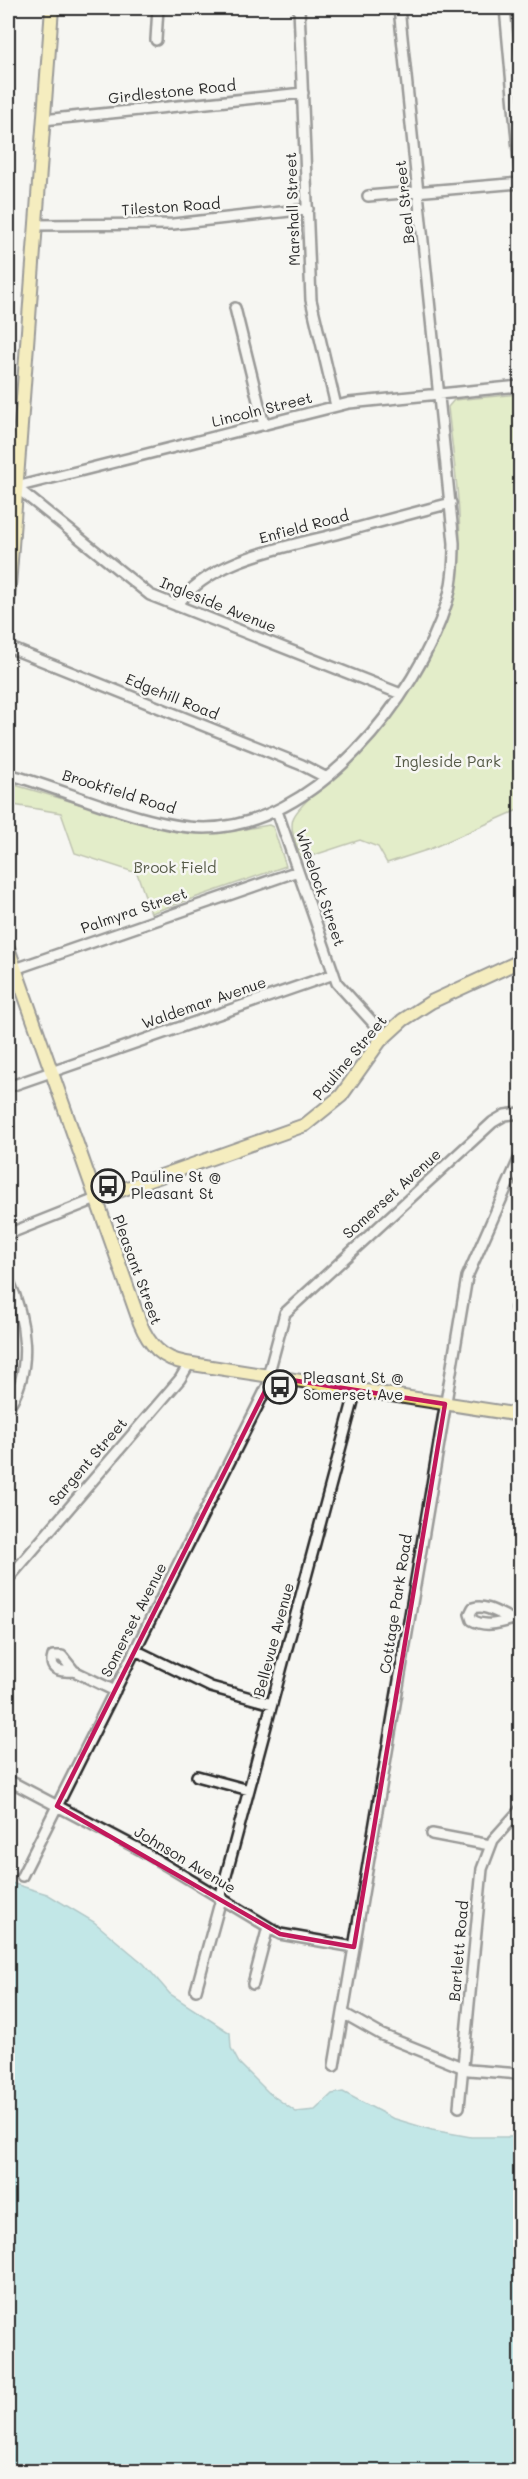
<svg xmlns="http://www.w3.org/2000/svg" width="528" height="2479" font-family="Mali,sans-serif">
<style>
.green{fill:#cde297;stroke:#7c8661;stroke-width:1.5}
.water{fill:#84d5da;stroke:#609194;stroke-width:1.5}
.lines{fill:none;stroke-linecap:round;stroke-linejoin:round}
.minor-casing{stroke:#2b2b2b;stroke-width:14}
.major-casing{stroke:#2b2b2b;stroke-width:16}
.minor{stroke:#f6f6f2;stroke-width:9}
.major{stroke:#f4e382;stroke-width:12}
.marked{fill:none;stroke:#c2185b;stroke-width:4.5;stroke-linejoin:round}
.labels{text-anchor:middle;stroke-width:5;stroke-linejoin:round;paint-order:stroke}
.street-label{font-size:15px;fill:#2b2b2b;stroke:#f6f6f2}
.park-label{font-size:15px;fill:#545946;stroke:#f6f6f2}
.poi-label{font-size:15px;fill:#2b2b2b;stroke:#f6f6f2;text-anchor:start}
</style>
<rect width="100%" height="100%" fill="#f6f6f2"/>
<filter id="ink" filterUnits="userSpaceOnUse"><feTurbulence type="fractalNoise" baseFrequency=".0167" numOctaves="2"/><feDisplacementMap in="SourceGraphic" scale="12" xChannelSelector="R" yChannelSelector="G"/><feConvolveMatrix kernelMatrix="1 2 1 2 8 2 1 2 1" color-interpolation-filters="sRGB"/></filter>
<g filter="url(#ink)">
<!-- green -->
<path class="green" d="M 520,394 L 520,809 L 430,849 L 387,863 L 378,847 L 360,840 L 302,859 C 298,848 289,831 293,819 C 298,803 350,764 364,750 C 379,735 392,717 404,700 C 479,593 461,529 448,407 L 454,400 Z
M 8,783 L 176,832 L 216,834 L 269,825 L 273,827 L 286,866 L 151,913 L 137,873 L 75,853 L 61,813 L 8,804 Z"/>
<!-- water -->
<path class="water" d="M 8,1882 L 47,1894 L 94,1922 L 144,1964 L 170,1994 L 230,2033 L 231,2048 L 239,2063 L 269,2093 L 296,2112 L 315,2110 L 332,2094 L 343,2092 L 392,2118 L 432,2130 L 471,2137 L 520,2137 L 520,2471 L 8,2471 Z"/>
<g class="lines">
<!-- minor casing -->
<g class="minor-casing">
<path id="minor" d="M 299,8 L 311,300 L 336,406
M 505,8 L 520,172
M 156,40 L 158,8
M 43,120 L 303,93
M 368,196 L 520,183
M 35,225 L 173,224 L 308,209
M 235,308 L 264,425
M 16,487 L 349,403 L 520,386
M 16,487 L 150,595 L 401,694
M 177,606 C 208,559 287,547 336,534 C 375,523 413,513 451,503
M 8,647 L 302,765 L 325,777
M 8,774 C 67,790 145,827 204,828 C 314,828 417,699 447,602 C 453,583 454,563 454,543 L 399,8
M 277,811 L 337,983 L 385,1036
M 15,969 L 298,871
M 8,1087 L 334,974
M 8,1234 L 96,1199
M 8,1279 C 26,1317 34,1371 8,1407
M 516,1308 L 520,1309
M 268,1376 L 285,1313 L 493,1122 L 505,1115 L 520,1113
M 8,1579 L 180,1379 L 189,1364
M 510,1620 C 497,1624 484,1627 472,1620 L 470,1614 L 473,1608 C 489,1603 505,1619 520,1622
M 135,1650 L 211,1687 L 272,1704
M 74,1671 C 64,1672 48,1672 53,1656 L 62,1656 L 74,1671 L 115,1691
M 197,1776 L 249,1790
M 8,1780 L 139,1849 L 280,1934 L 354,1947
M 432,1834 L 490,1845
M 22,1876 L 272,1377
M 220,1898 L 356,1390
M 253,1984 L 268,1927
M 196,1990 L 221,1899
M 343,2013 L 382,2035 L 469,2070 L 520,2074
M 334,2066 L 467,1277 L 520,1157
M 459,2107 L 482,1869 L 493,1840 L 520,1810"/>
</g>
<!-- major casing -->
<g class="major-casing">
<path id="major" d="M 8,600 L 52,8
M 8,948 L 140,1323 C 149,1345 162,1359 186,1363 L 520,1415
M 96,1199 L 305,1125 L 341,1096 L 380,1041 L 403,1020 L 431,1002 L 520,961"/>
</g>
<!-- minor -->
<use href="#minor" class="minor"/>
<!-- major -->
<use href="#major" class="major"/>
</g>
</g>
<!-- marked area -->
<path d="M0 0H528V2479H0ZM 272,1377 L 445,1404 L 354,1947 L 280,1934 L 57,1806 Z" fill="#f6f6f2" fill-opacity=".55" fill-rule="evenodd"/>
<path class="marked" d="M 272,1377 L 445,1404 L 354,1947 L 280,1934 L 57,1806 Z"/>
<!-- icons -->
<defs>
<g id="bus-ring" transform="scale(1.725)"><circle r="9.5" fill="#f6f6f2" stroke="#2b2b2b" stroke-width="1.5"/><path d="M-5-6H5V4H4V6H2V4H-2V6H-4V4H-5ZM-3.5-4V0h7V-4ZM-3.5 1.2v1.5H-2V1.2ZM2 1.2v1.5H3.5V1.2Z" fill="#2b2b2b"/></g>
</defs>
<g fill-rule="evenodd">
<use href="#bus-ring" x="108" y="1186"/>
<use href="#bus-ring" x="280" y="1387"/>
</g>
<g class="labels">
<!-- street labels -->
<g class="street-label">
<text transform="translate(172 92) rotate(-6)" y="5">Girdlestone Road</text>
<text transform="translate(405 202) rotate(-96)" y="5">Beal Street</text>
<text transform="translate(171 207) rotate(-4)" y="5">Tileston Road</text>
<text transform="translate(293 209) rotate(-92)" y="5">Marshall Street</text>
<text transform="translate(262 410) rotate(-14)" y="5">Lincoln Street</text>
<text transform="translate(304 527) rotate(-15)" y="5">Enfield Road</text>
<text transform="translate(218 605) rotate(22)" y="5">Ingleside Avenue</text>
<text transform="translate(172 697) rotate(22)" y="5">Edgehill Road</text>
<text transform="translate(119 792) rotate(17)" y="5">Brookfield Road</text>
<text transform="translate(320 888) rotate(71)" y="5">Wheelock Street</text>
<text transform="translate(134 911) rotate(-19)" y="5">Palmyra Street</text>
<text transform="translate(204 1003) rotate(-19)" y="5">Waldemar Avenue</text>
<text transform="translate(350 1058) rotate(-50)" y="5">Pauline Street</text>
<text transform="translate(392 1194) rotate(-42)" y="5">Somerset Avenue</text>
<text transform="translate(137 1270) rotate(70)" y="5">Pleasant Street</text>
<text transform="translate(88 1462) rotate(-49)" y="5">Sargent Street</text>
<text transform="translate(396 1604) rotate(-81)" y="5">Cottage Park Road</text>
<text transform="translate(134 1620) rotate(-63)" y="5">Somerset Avenue</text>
<text transform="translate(274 1640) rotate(-75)" y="5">Bellevue Avenue</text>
<text transform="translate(185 1860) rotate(31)" y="5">Johnson Avenue</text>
<text transform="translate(459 1951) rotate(-85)" y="5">Bartlett Road</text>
</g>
<!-- park labels -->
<g class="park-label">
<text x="448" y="767">Ingleside Park</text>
<text x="175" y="873">Brook Field</text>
</g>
<!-- poi labels -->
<g class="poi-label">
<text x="131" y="1182">Pauline St @<tspan x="131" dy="17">Pleasant St</tspan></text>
<text x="303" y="1383">Pleasant St @<tspan x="303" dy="17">Somerset Ave</tspan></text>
</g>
</g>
<!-- margin -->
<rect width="528" height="2479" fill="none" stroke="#f6f6f2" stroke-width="30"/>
<rect x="15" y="15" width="498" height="2449" fill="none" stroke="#2b2b2b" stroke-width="2" filter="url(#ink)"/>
</svg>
